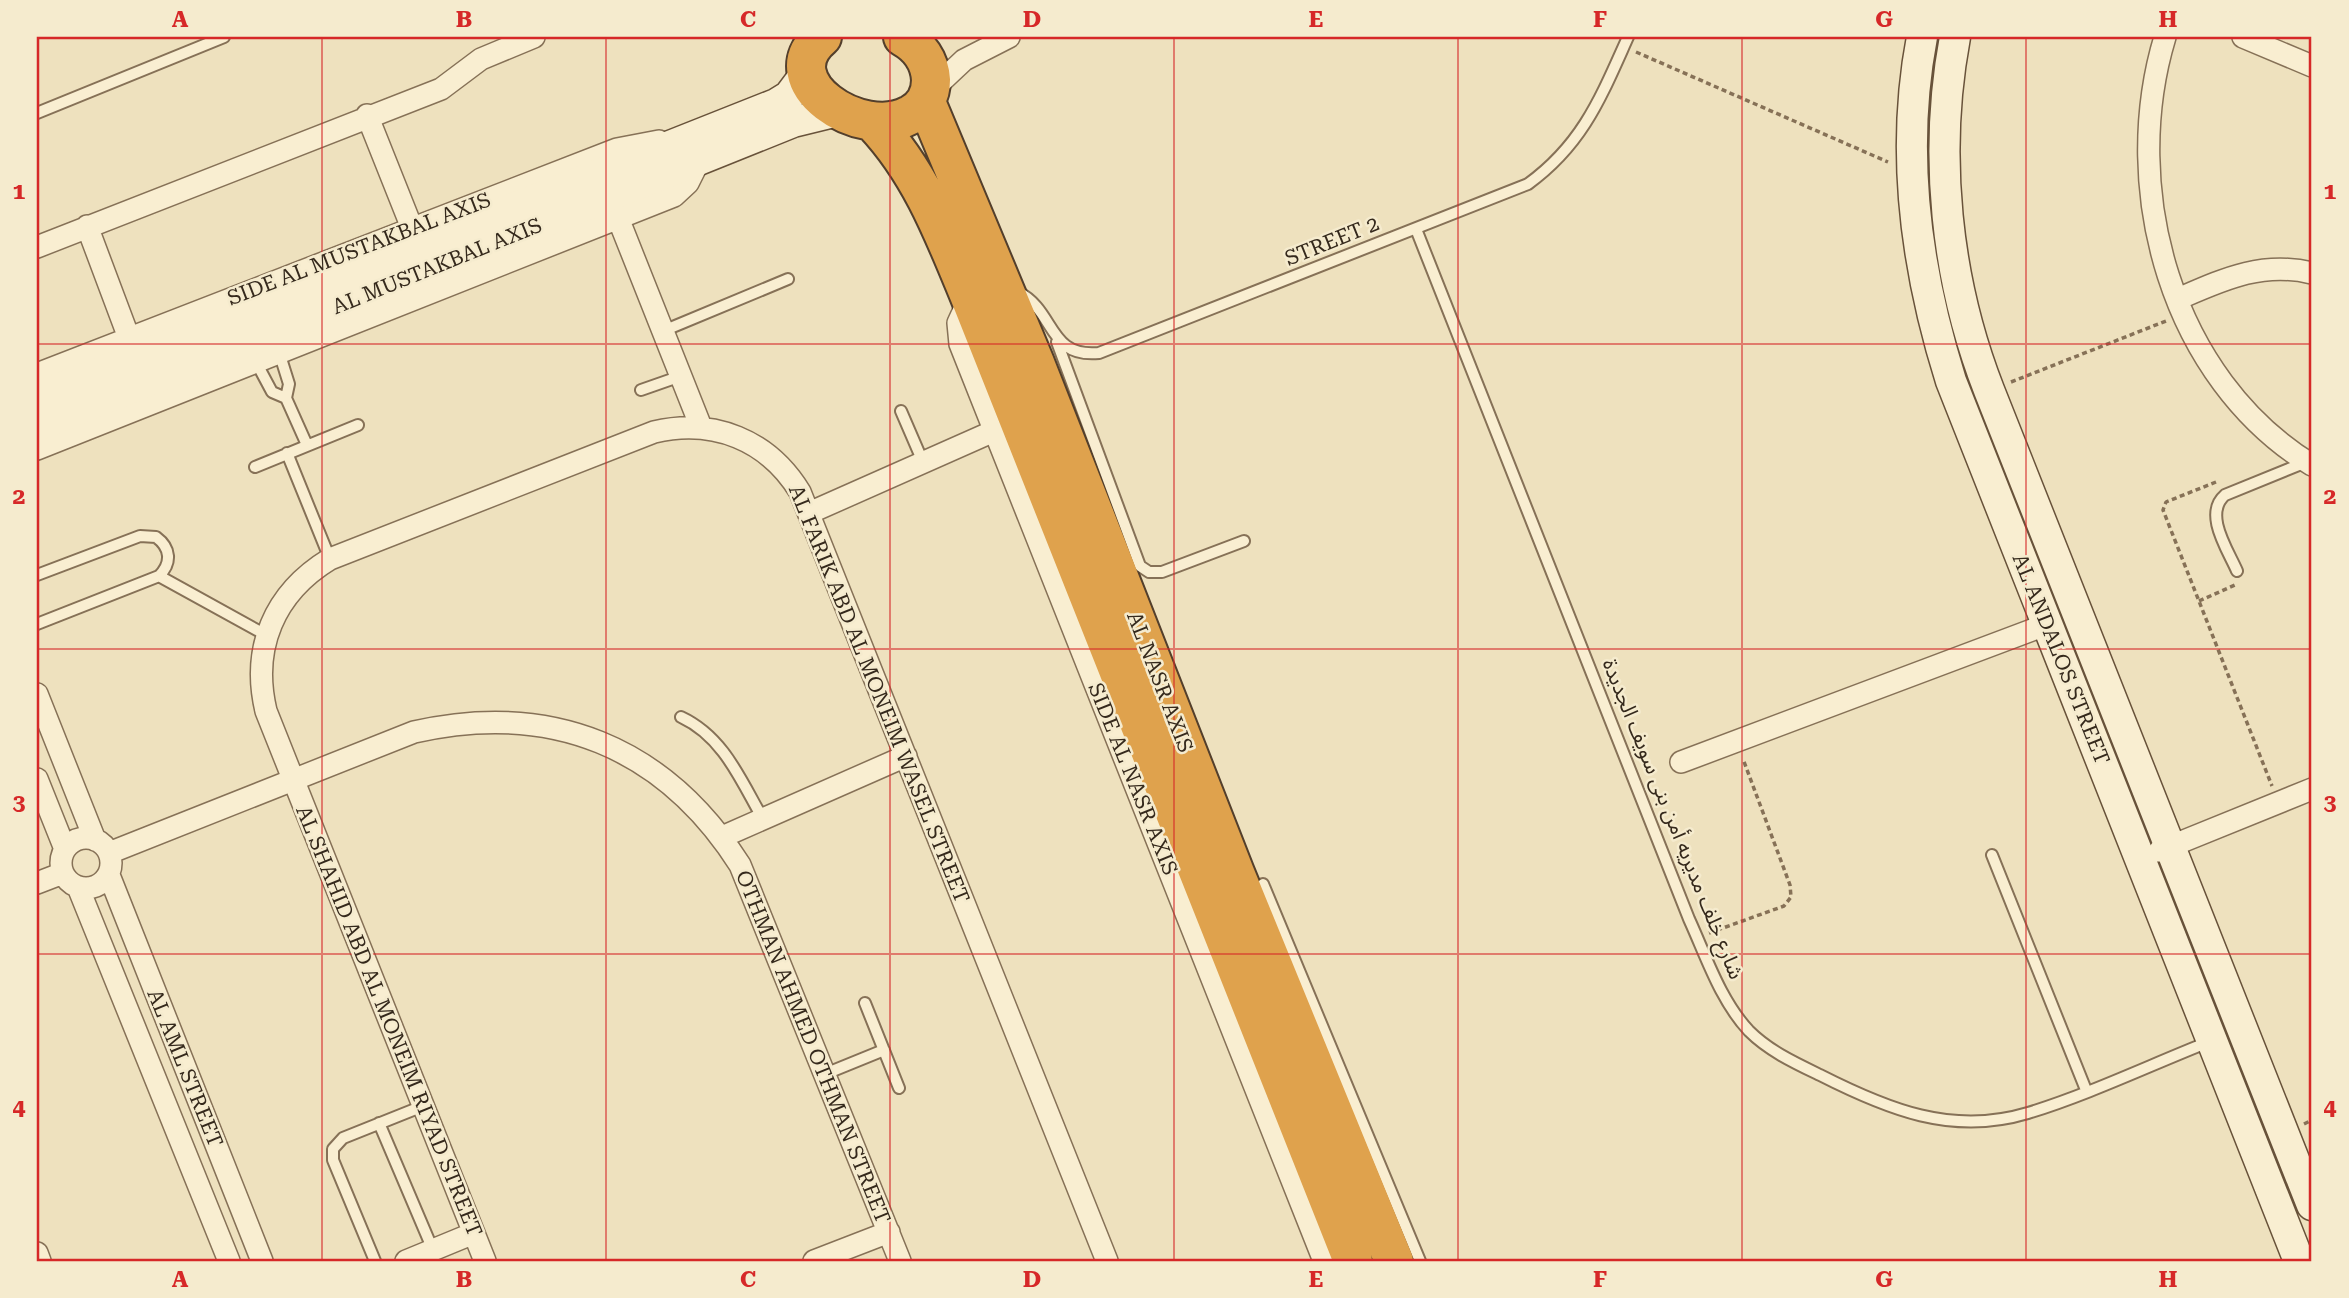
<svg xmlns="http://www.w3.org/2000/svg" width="2349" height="1298" font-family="'Roboto Serif','Noto Sans Arabic',serif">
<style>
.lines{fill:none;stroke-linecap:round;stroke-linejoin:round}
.lane-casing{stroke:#867157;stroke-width:14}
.street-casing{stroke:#867157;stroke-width:24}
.secondary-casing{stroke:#68523a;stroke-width:33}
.highway-casing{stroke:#533f2c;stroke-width:42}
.path{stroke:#867157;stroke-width:3.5;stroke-dasharray:5 3.5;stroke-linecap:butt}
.lane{stroke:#f9eed1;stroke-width:10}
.street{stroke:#f9eed1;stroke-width:21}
.secondary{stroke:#f9eed1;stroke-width:30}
.highway{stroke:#dfa24d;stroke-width:38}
.grid{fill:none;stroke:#d62828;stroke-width:2;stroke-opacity:0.55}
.labels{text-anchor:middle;stroke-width:5;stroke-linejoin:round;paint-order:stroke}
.street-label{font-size:21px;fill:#35291c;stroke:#f5ebce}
.neatline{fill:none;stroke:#d62828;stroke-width:2.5}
.grid-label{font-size:23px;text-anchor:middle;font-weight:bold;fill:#d62828}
</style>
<rect width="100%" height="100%" fill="#eee1be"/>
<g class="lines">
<!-- lane casing -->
<g class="lane-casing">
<path id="lane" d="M 37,113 L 224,37
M 1416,229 L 1689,919 C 1706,956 1720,1000 1749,1031 C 1769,1051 1795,1063 1820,1075 C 1887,1109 1952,1136 2028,1113 C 2090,1094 2150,1065 2211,1041
M 1018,292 C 1056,311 1047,358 1099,353 L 1528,184 C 1583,144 1601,97 1628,37
M 663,331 L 788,279
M 1057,342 L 1140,566 L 1149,572 L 1162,572 L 1244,541
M 279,352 L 289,384 L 286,398 L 307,445
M 256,362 L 272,392 L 286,398
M 641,390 L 681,376
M 901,411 L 923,462
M 287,453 L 330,559
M 255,467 L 358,425
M 2237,571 C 2228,550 2203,514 2225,495 L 2306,462
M 37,575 L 140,536 L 156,537 C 171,548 172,563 159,576 L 37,624
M 159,576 L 266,635
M 681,717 C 724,737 741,781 763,819
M 1992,855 L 2086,1090
M 1263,884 L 1420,1261
M 865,1003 L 899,1088
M 825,1074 L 884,1050
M 379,1123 L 433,1250
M 375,1261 L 333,1160 L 333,1149 L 343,1138 L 423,1106"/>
</g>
<!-- street casing -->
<g class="street-casing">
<path id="street" d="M 2165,37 C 2119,189 2171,379 2312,465
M 2243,37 L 2312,66
M 931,91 L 964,60 L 1009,37
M 367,115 L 412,228
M 618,218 L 701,427
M 87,226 L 129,338
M 37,247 L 441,89 L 481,59 L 534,37
M 970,297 L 958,323 L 960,344 L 1324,1261
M 2178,299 C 2224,279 2262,261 2312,273
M 37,374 L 617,149 L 659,141
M 37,449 L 674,196 L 688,183 L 699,161
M 809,513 L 994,431
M 37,694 L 95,840
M 1681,762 L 2048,624
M 37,779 L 65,849
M 722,837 L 906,756
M61 863a25 25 0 1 1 50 0a25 25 0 1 1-50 0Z
M 2159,851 L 2312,789
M 109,853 L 414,732 C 551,701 664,746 740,865 L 900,1261
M 109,875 L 262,1261
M 37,883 L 63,873
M 78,887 L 229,1261
M 37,1253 L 40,1261
M 406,1261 L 474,1233
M 485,1261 L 266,711 C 251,648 274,593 330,559 L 654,432 C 714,418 768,440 800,492 L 1107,1261
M 814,1261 L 889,1232"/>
</g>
<!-- secondary casing -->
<g class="secondary-casing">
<path id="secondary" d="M 1922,37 C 1900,152 1916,270 1951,381 L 2299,1261
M 1955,37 C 1933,154 1946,280 1989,390 L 2312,1205
M 37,397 L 776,104 L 789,96 L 807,72
M 37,426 L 793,122 L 838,111"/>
</g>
<!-- highway casing -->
<g class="highway-casing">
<path id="highway" d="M 822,37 C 769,81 861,142 910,115 C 924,108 931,95 931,80 C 930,61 919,46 903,37
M 926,102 L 1035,363 L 1235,873 L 1394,1261
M 874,123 C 921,173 944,234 970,297 L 1353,1261"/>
</g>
<!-- path -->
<path class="path" d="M 1636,52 L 1888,162
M 2011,382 L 2166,321
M 2216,482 L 2166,502 L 2163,510 L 2272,786
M 2199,601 L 2235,585
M 1709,933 L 1784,906 L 1791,897 L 1790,885 L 1743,759
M 2304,1124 L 2312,1120"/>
<!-- lane -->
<use href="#lane" class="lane"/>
<!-- street -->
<use href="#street" class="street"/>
<!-- secondary -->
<use href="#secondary" class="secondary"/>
<!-- highway -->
<use href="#highway" class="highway"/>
</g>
<!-- grid -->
<path class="grid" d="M 322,37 L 322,1261M 606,37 L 606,1261M 890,37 L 890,1261M 1174,37 L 1174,1261M 1458,37 L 1458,1261M 1742,37 L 1742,1261M 2026,37 L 2026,1261M 37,344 L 2312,344M 37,649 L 2312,649M 37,954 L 2312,954"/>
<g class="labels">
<!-- street labels -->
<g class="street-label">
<text transform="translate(1332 241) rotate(-22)" y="7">STREET 2</text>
<text transform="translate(359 249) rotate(-21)" y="7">SIDE AL MUSTAKBAL AXIS</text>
<text transform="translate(437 266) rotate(-22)" y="7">AL MUSTAKBAL AXIS</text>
<text transform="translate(2061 659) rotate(68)" y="7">AL ANDALOS STREET</text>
<text transform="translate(1160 682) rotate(69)" y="7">AL NASR AXIS</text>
<text transform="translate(879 694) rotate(68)" y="7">AL FARIK ABD AL MONEIM WASEL STREET</text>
<text transform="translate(1133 779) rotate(68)" y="7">SIDE AL NASR AXIS</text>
<text transform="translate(1673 819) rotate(68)" y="7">شارع خلف مديريه أمن بنى سويف الجديدة</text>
<text transform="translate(389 1021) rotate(68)" y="7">AL SHAHID ABD AL MONEIM RIYAD STREET</text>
<text transform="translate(813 1047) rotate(68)" y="7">OTHMAN AHMED OTHMAN STREET</text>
<text transform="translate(185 1068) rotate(68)" y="7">AL AML STREET</text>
</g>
</g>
<!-- border -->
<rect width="2349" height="1298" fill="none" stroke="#f5ebce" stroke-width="77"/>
<rect x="38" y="38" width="2272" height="1222" class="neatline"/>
<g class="grid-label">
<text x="180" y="27">A</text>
<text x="464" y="27">B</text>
<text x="748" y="27">C</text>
<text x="1032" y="27">D</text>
<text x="1316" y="27">E</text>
<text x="1600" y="27">F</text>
<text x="1884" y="27">G</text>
<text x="2168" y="27">H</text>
<text x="19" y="199">1</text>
<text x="2330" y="199">1</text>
<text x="19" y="504">2</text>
<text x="2330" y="504">2</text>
<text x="19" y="810">3</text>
<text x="2330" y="810">3</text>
<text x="19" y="1115">4</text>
<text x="2330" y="1115">4</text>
<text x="180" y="1287">A</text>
<text x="464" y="1287">B</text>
<text x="748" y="1287">C</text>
<text x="1032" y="1287">D</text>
<text x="1316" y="1287">E</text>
<text x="1600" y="1287">F</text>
<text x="1884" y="1287">G</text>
<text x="2168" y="1287">H</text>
</g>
</svg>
